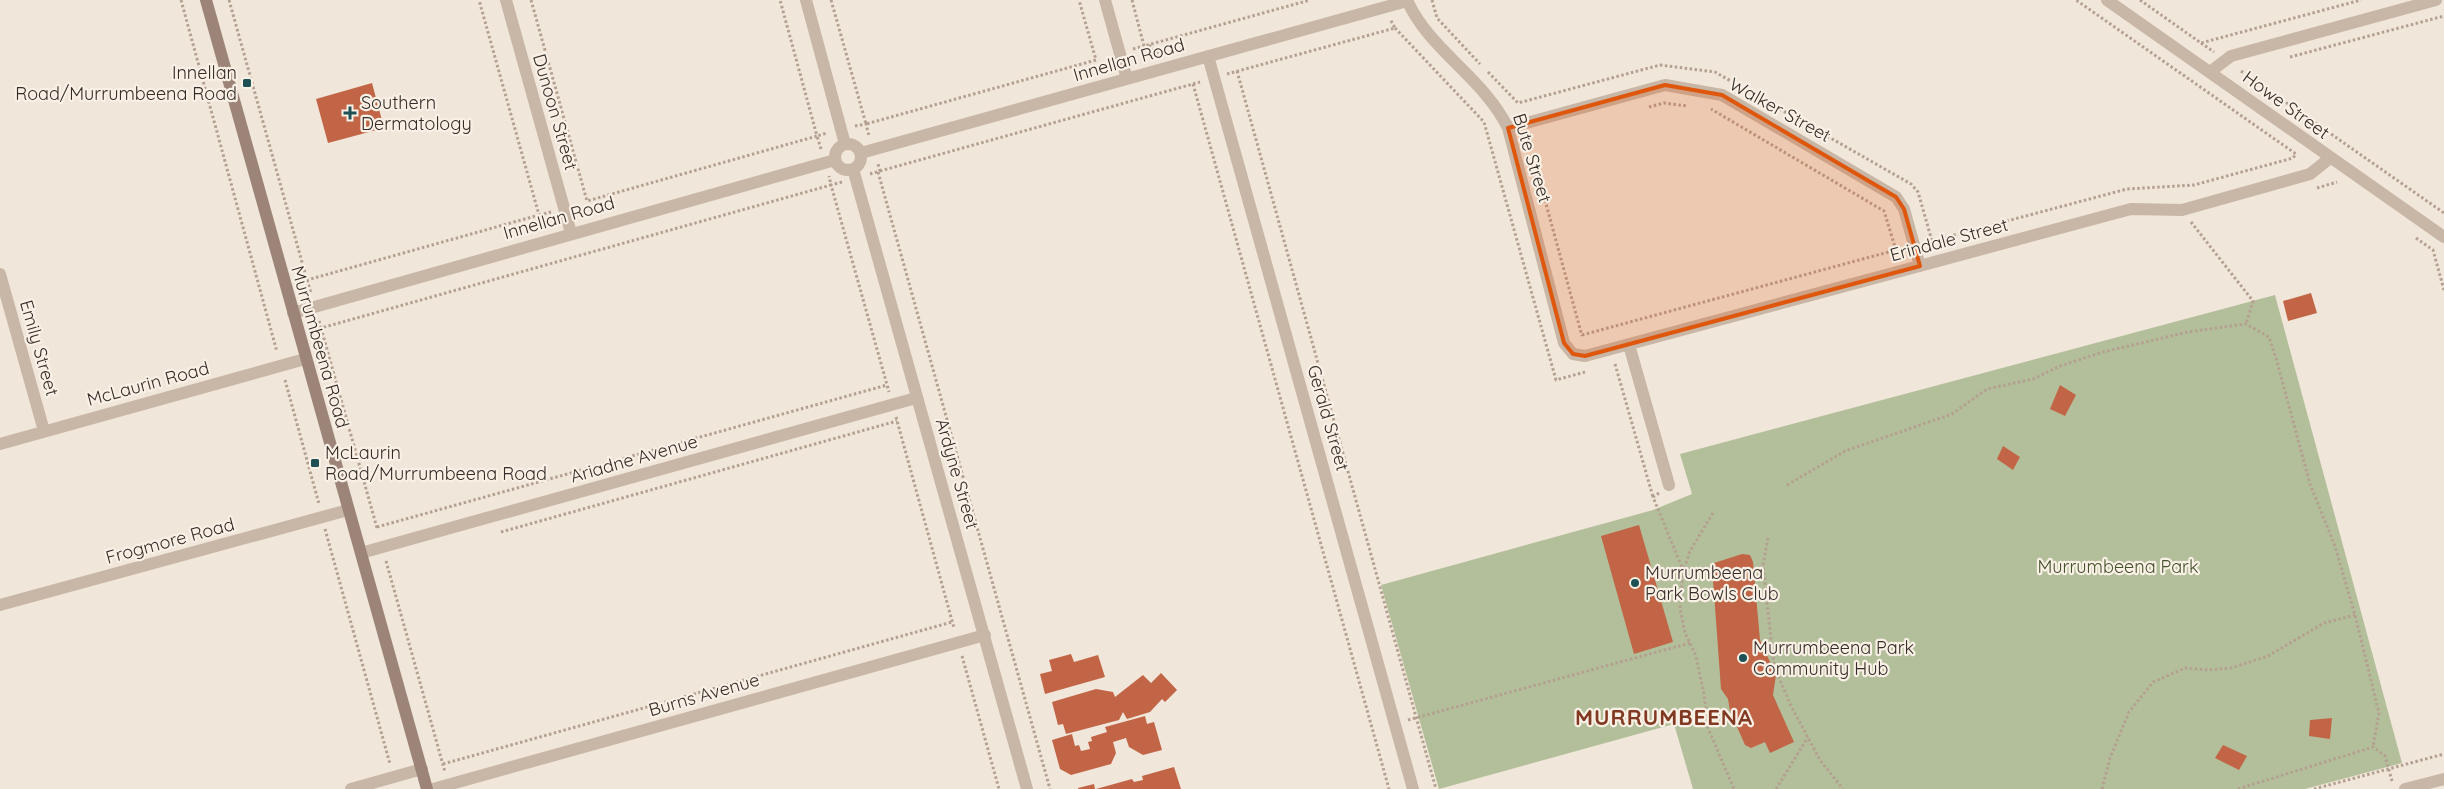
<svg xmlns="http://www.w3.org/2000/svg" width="2444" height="789" font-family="Quicksand,sans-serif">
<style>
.green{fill:#b3bf9a}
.building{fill:#c26546}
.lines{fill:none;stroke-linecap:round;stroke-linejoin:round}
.path{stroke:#b4a091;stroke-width:3;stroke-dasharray:2.5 2.5;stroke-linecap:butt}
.minor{stroke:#c8b6a6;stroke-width:12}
.tertiary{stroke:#c8b6a6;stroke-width:12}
.secondary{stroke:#9c8578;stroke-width:12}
.marked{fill:#df570d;fill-opacity:0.2;stroke:#df570d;stroke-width:4;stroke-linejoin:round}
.poi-dot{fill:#1e5155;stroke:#f9f0e6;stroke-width:2}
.labels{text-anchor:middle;stroke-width:4.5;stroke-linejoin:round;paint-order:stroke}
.street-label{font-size:18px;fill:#352b27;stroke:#f9f0e6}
.poi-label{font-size:18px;fill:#352b27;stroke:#f9f0e6;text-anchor:start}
.park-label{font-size:18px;fill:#44522b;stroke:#f9f0e6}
.district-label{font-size:22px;font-weight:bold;letter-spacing:1px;fill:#813922;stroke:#f9f0e6}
</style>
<rect width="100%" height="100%" fill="#f1e6da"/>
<!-- green -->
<path class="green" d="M 2275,295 L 2402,763 L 2305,789 L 1693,789 L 1674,724 L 1439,789 L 1381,585 L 1653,510 L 1692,494 L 1680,454 Z"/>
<!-- building -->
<path class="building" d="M 372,83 L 384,128 L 328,143 L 316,99 Z
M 2311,293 L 2317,313 L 2288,321 L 2283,301 Z
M 2060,385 L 2076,395 L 2065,416 L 2050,409 Z
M 2003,446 L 2020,457 L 2013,470 L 1997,459 Z
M 1639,525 L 1673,642 L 1634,654 L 1601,536 Z
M 1742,554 L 1750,555 L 1753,562 L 1760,640 L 1776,675 L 1773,695 L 1794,742 L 1770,753 L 1765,742 L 1751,748 L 1745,745 L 1730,711 L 1728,699 L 1721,689 L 1712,566 L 1714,563 Z
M 1071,654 L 1074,662 L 1098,655 L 1105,677 L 1045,694 L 1040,674 L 1052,671 L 1049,660 Z
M 1161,673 L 1177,690 L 1165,702 L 1162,699 L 1150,712 L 1127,719 L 1123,712 L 1119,720 L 1066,734 L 1063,724 L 1058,725 L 1052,702 L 1096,689 L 1113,692 L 1115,697 L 1143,675 L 1151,683 Z
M 1145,716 L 1147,724 L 1154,722 L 1162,750 L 1143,755 L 1129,747 L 1126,738 L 1113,742 L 1116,753 L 1111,764 L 1071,775 L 1060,769 L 1052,740 L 1072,734 L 1075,746 L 1079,745 L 1081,751 L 1090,749 L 1088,742 L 1092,741 L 1091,737 L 1107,732 L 1105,727 Z
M 2332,718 L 2330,739 L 2309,736 L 2310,720 Z
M 2223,745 L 2247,756 L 2239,770 L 2215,758 Z
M 1174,767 L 1181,789 L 1096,789 L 1132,779 L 1134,782 L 1143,780 L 1142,776 Z
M 1094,784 L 1095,789 L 1078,789 L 1078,788 Z"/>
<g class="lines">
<!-- path -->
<path class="path" d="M 181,0 L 277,352
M 229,0 L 307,280 L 539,215 L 479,0
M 531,0 L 587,201 L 817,136 L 780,0
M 831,0 L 866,124 L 1096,60 L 1079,0
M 1132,0 L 1144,46 L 1310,0
M 1432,0 L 1437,18 L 1480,64
M 2140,0 L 2201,43 L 2361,0
M 1395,28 L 1484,122 L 1556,380 L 1585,372
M 2201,43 L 2214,52
M 1149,45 L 1159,55
M 1133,49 L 1144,46
M 2290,57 L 2444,16
M 1237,71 L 1436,789
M 2241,71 L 2444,213
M 1488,72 L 1518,103 L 1660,65 L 1715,72 L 1911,184 L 1918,192 L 1932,241 L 2127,189 L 2194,185 L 2293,158 L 2296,154 L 2076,0
M 1227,74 L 1395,28 L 1390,19
M 1193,84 L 1389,789
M 1649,107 L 1664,103 L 1687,106
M 855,126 L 866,124 L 869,136
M 821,149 L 817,136 L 827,133
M 880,171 L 1200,82
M 1537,171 L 1582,336
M 878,172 L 1050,789
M 870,174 L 880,171 L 878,164
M 842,182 L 831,185 L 889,392
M 2317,188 L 2337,182
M 539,215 L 551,212
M 2191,222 L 2253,301 L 2246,324
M 2416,238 L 2433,250 L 2444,290
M 307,280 L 311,293
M 319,321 L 321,328 L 831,185 L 829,176
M 321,328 L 377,528
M 1582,335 L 1896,250 L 1884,211 L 1711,109
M 1615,364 L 1653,497
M 285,380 L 319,504
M 896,417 L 954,628
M 1787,485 L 1845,451 L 1952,414 L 1987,389 L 2033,379 L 2060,366 L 2103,352 L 2188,332 L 2246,324 L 2269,337 L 2276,358 L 2310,484 L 2335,546 L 2355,615 L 2379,713 L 2373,747
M 1659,493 L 1653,497 L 1683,570
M 1713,513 L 1690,551 L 1683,572 L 1680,608 L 1685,633 L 1696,656 L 1704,694 L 1708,728 L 1734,789
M 377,527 L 887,385
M 325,529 L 390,764
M 501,532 L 897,421
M 1768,538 L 1763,565 L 1774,666 L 1791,706 L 1820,760 L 1843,789
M 386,561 L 445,772
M 962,656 L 999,789
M 1408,720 L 1690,643
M 443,764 L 952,622
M 1776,789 L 1808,737
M 2102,789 L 2110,758 L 2129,712 L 2153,682 L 2185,668 L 2208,670 L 2231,668 L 2268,656 L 2324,623 L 2355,615
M 2238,789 L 2373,747 L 2385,756 L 2392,781
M 2314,789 L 2444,754"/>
<!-- minor -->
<path class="minor" d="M 506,0 L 571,233
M 806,0 L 845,144
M 1105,0 L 1127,79
M 1407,0 C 1429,50 1484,78 1508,128 L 1564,343 L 1573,354 L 1585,356 L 2131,209 L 2182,210 L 2310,174 L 2330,158
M 2107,0 L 2444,237
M 1208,56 L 1413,789
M 2210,72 L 2231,56 L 2436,0
M 1508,128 L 1665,85 L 1722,95 L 1896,197 L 1904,209 L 1920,266
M835 157a13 13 0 1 1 26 0a13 13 0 1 1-26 0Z
M 861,153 L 1407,1
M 853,169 L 1027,789
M 0,274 L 44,431
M 293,313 L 835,160
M 1629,345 L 1669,485
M 0,444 L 305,359
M 361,553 L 916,398
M 0,605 L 348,510
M 351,789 L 422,769
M 433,789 L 985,635"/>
<!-- tertiary -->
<path class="tertiary" d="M 2405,789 L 2444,779"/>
<!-- secondary -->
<path class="secondary" d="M 206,0 L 427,789"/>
</g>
<!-- marked area -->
<path class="marked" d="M 1665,85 L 1722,95 L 1896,197 L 1904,209 L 1920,266 L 1585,356 L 1573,354 L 1564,343 L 1508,128 Z"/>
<!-- markers -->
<g class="poi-dot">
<rect x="242" y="78" width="10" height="10" rx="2.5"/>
<path d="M347.5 105.5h5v5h5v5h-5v5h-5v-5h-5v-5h5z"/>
<rect x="310" y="458" width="10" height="10" rx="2.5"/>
<circle cx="1635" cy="583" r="5"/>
<circle cx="1743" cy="658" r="5"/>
</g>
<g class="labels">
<!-- street labels -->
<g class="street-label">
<text transform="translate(1129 60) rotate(-16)" y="6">Innellan Road</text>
<text transform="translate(2286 105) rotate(36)" y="6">Howe Street</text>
<text transform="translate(1780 110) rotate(29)" y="6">Walker Street</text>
<text transform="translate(555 112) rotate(74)" y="6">Dunoon Street</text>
<text transform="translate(1532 158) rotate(73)" y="6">Bute Street</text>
<text transform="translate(559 218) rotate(-16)" y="6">Innellan Road</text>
<text transform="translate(1949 240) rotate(-15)" y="6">Erindale Street</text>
<text transform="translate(320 347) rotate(74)" y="6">Murrumbeena Road</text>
<text transform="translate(39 348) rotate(74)" y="6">Emily Street</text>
<text transform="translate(148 384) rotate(-15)" y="6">McLaurin Road</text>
<text transform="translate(1328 418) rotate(74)" y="6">Gerald Street</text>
<text transform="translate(634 459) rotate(-16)" y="6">Ariadne Avenue</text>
<text transform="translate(957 474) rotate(74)" y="6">Ardyne Street</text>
<text transform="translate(170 541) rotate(-15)" y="6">Frogmore Road</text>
<text transform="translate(704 695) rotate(-16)" y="6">Burns Avenue</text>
</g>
<!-- poi labels -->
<g class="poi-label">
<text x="237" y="79" text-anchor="end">Innellan<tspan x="237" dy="21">Road/Murrumbeena Road</tspan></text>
<text x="361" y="109">Southern<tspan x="361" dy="21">Dermatology</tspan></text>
<text x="325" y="459">McLaurin<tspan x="325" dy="21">Road/Murrumbeena Road</tspan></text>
<text x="1645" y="579">Murrumbeena<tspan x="1645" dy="21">Park Bowls Club</tspan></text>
<text x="1753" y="654">Murrumbeena Park<tspan x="1753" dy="21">Community Hub</tspan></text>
</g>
<!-- park labels -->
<g class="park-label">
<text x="2118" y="573">Murrumbeena Park</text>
</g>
<!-- district labels -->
<g class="district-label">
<text x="1664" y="725">MURRUMBEENA</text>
</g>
</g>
</svg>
